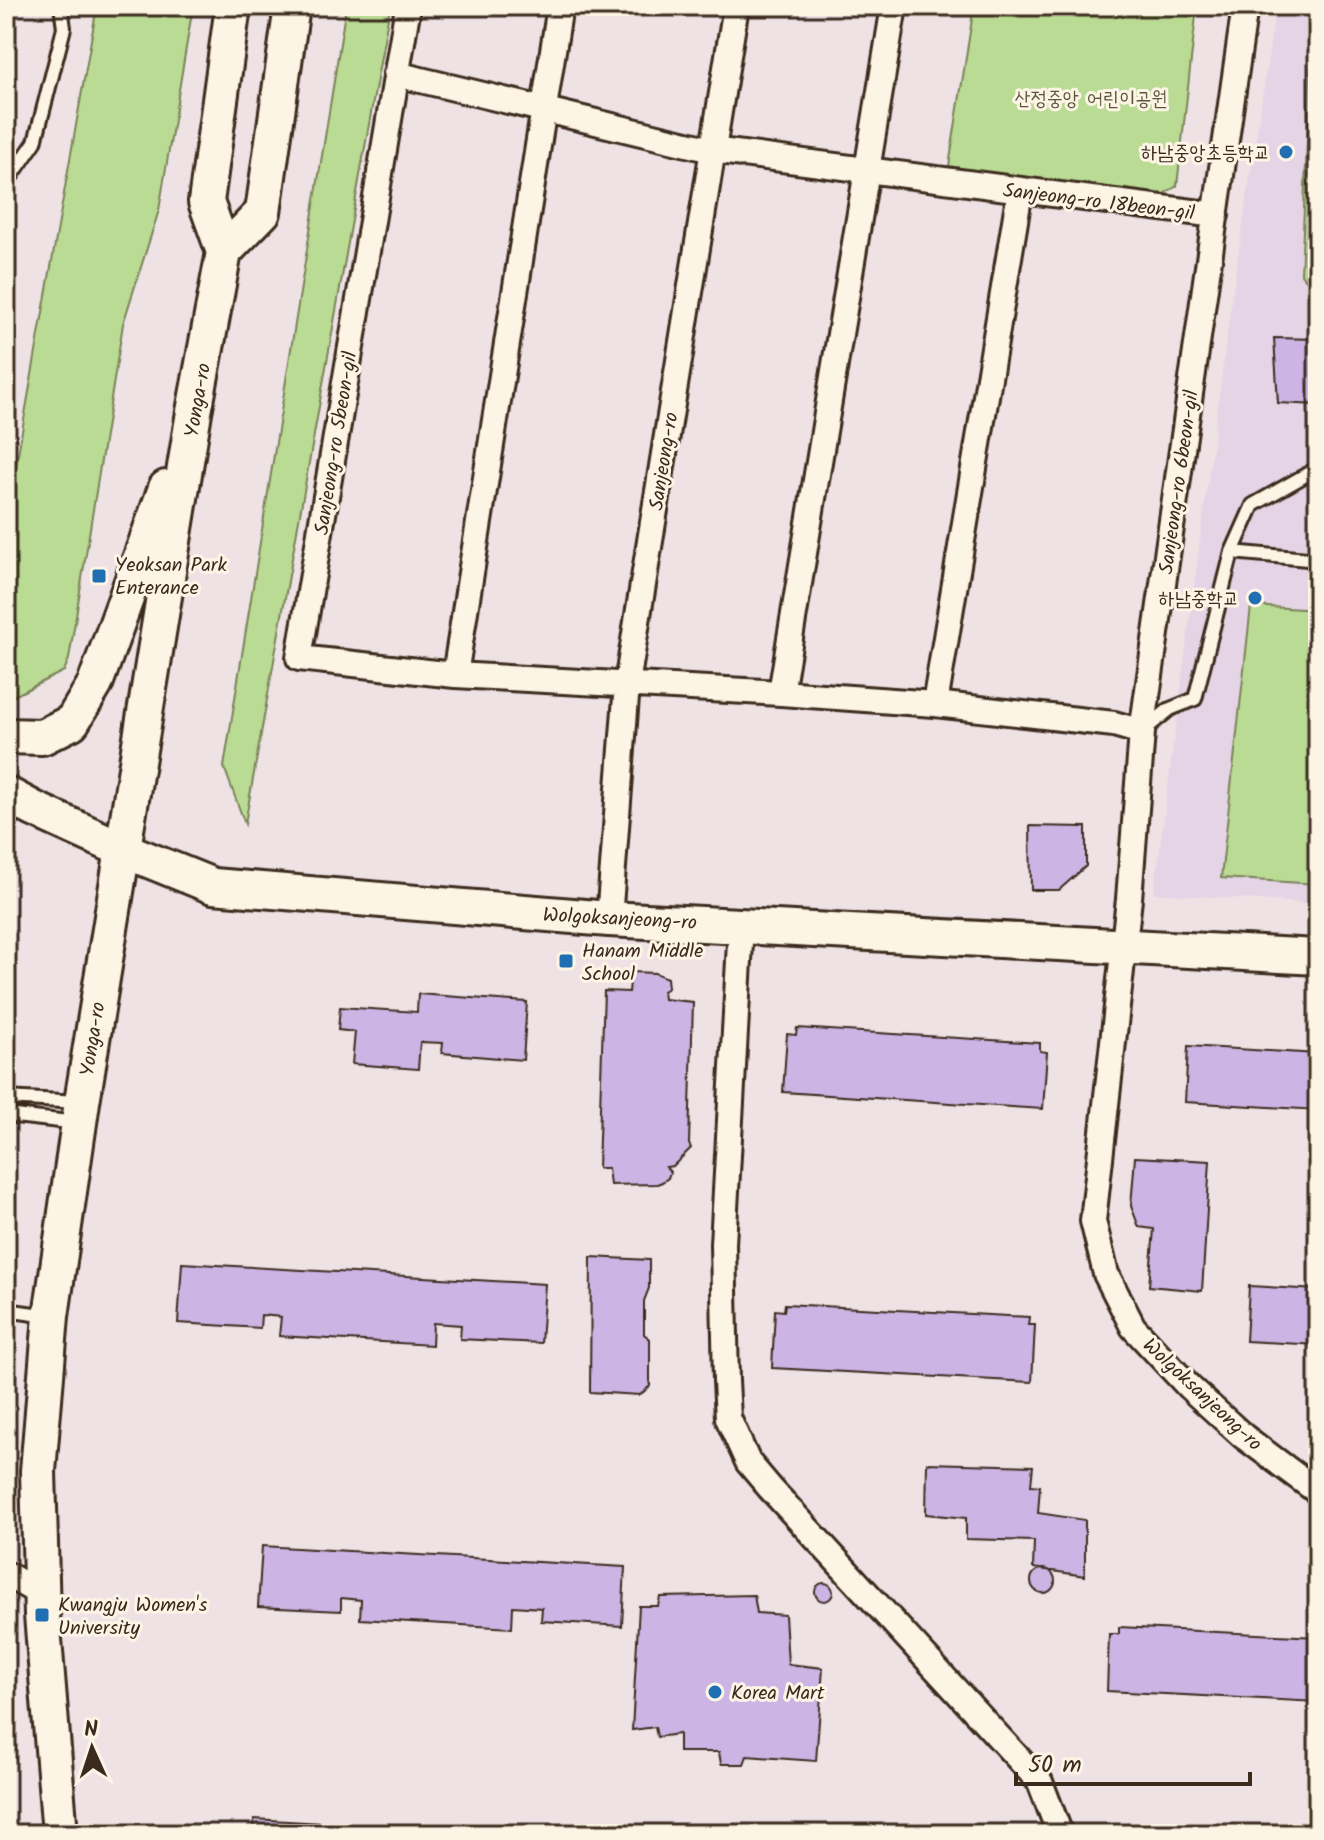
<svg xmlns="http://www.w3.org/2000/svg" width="1324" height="1840" font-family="Kalam,'Poor Story',sans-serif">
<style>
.built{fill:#e4d4e5}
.green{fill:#badb94;stroke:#7a8259;stroke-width:2}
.building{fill:#ccb5e5;stroke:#3b2a1e;stroke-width:2}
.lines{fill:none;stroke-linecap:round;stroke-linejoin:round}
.lane-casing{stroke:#3b2a1e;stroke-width:18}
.street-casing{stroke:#3b2a1e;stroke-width:30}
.secondary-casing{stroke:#3b2a1e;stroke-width:40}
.lane{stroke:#fcf5e5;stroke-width:12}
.street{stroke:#fcf5e5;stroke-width:24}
.secondary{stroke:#fcf5e5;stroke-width:34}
.poi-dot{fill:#1f6fb2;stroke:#fcf5e5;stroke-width:3}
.labels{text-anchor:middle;stroke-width:6;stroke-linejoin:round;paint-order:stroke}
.park-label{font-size:20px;fill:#5b563c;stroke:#fcf5e5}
.poi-label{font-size:20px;fill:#3b2a1e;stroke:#fcf5e5;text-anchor:start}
.street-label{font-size:20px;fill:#3b2a1e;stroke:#fcf5e5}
</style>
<rect width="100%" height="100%" fill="#eee2e5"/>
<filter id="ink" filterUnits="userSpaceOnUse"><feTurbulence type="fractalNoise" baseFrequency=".0125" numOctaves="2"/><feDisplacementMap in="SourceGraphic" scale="16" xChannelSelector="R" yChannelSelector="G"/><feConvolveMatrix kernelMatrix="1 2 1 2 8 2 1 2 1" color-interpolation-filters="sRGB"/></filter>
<g filter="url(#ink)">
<!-- built -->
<path class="built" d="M 1276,6 L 1318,6 L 1318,904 L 1154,893 L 1232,297 Z"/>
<!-- green -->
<path class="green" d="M 97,6 L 193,6 L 159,210 L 123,324 L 69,659 L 64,671 L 12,697 L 6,698 L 6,522 Z
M 346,6 L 390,6 L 245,824 L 224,767 Z
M 974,6 L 1197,6 L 1177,186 L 1150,202 L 949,166 Z
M 1318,49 L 1318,285 L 1310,284 L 1301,274 L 1311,55 Z
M 1251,606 L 1318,610 L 1318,884 L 1221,878 Z"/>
<!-- building -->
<path class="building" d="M 1274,338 L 1318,339 L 1318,405 L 1278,403 Z
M 1030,826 L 1086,827 L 1086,866 L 1059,890 L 1031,890 Z
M 631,972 L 655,973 L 667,978 L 668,988 L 663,991 L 664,999 L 693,1002 L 689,1144 L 691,1148 L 673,1166 L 666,1167 L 670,1172 L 668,1178 L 662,1182 L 657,1184 L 610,1185 L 608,1168 L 598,1168 L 604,991 L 629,992 Z
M 418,994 L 527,1002 L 523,1060 L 442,1053 L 443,1043 L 420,1042 L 418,1069 L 352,1064 L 355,1032 L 338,1030 L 340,1007 L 417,1012 Z
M 797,1028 L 1040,1043 L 1040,1051 L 1047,1052 L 1043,1109 L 783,1092 L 787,1034 L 796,1035 Z
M 1188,1046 L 1318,1054 L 1318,1110 L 1185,1102 Z
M 1135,1157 L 1210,1161 L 1202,1291 L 1149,1286 L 1154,1229 L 1139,1227 L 1131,1206 Z
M 591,1257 L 649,1260 L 649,1288 L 644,1301 L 644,1334 L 650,1339 L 650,1386 L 640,1395 L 590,1392 Z
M 182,1263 L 545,1284 L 541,1343 L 460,1339 L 461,1325 L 433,1323 L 432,1345 L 279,1336 L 281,1317 L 261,1315 L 260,1328 L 178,1323 Z
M 1249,1286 L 1318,1290 L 1318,1345 L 1246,1341 Z
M 785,1304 L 1029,1317 L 1028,1325 L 1035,1325 L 1032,1382 L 772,1368 L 775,1310 L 784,1311 Z
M 927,1463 L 1033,1466 L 1031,1485 L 1040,1486 L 1038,1513 L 1085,1520 L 1085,1576 L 1033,1568 L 1034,1541 L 966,1539 L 966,1518 L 926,1514 Z
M 262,1546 L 625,1567 L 622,1626 L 541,1621 L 542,1608 L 513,1606 L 512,1628 L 360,1619 L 361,1600 L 341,1598 L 341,1611 L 258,1607 Z
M1031 1581a12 12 0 1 1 24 0a12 12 0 1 1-24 0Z
M815 1592a9 9 0 1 1 18 0a9 9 0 1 1-18 0Z
M 754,1595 L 757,1613 L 785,1615 L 788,1664 L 823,1668 L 816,1761 L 747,1756 L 744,1764 L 721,1764 L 719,1752 L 679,1752 L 679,1734 L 657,1737 L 655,1727 L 632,1730 L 639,1606 L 658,1606 L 660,1597 Z
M 1119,1627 L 1318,1637 L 1318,1702 L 1107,1691 L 1109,1634 L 1119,1634 Z
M 254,1819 L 508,1834 L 253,1834 Z"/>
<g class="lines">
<!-- lane casing -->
<g class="lane-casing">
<path id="lane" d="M 6,184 L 35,142 L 64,28 L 61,6
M 1232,552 L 1318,560
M 1144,730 L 1170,709 L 1195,699 L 1232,552 L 1253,505 L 1318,468
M 6,1098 L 79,1102
M 6,1115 L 78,1123
M 6,1310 L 48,1316"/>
</g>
<!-- street casing -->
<g class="street-casing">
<path id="street" d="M 408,6 L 299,658 L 455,675 L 781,693 L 935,704 L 1114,724 L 1142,732
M 1245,6 L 1142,732 L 1129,899 L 1093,1221 L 1106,1274 L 1133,1327 L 1189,1387 L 1243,1436 L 1318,1492
M 396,74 L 712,150 L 1216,215
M 455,675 L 560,6
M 781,693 L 894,6
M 935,704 L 1020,191
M 609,919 L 627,684 L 736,6
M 741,925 L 723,1244 L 726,1381 L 728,1418 L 748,1462 L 770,1488 L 1040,1782 L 1060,1834
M 6,1574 L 41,1594"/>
</g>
<!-- secondary casing -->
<g class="secondary-casing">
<path id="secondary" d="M 224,252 L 263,212 L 292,6
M 6,736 L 42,737 L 72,722 L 95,684 L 166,488
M 6,794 L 34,809 L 124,850 L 213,886 L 609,919 L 1318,957
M 60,1834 L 42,1615 L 38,1471 L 51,1316 L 82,1102 L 139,750 L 194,412 L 224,252 L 206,202 L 233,6"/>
</g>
<!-- lane -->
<use href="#lane" class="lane"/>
<!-- street -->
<use href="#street" class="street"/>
<!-- secondary -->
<use href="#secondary" class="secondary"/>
</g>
</g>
<!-- markers -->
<g class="poi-dot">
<circle cx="1286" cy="152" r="8"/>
<rect x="91" y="568" width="16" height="16" rx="4"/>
<circle cx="1255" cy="598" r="8"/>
<rect x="558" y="953" width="16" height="16" rx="4"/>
<rect x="34" y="1607" width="16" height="16" rx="4"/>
<circle cx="715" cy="1692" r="8"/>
</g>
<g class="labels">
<!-- park labels -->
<g class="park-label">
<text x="1091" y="105">산정중앙 어린이공원</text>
</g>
<!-- poi labels -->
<g class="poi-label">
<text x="1270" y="159" text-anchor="end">하남중앙초등학교</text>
<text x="115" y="571">Yeoksan Park<tspan x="115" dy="23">Enterance</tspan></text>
<text x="1239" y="605" text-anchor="end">하남중학교</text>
<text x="582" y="957">Hanam Middle<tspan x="582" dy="23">School</tspan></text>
<text x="58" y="1611">Kwangju Women's<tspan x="58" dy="23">University</tspan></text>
<text x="731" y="1699">Korea Mart</text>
</g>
<!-- street labels -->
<g class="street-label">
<text transform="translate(1099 201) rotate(7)" y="7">Sanjeong-ro 18beon-gil</text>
<text transform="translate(197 400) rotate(-80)" y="7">Yonga-ro</text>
<text transform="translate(335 443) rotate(-81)" y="7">Sanjeong-ro 5beon-gil</text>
<text transform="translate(663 461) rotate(-81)" y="7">Sanjeong-ro</text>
<text transform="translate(1178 482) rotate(-82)" y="7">Sanjeong-ro 6beon-gil</text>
<text transform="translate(620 918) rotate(3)" y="7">Wolgoksanjeong-ro</text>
<text transform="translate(92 1039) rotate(-81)" y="7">Yonga-ro</text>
<text transform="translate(1203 1394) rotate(43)" y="7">Wolgoksanjeong-ro</text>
</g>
</g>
<!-- margin -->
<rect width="1324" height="1840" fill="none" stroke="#fcf5e5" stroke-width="32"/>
<rect x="16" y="16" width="1292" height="1808" fill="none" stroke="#3b2a1e" stroke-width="3" filter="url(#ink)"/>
<!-- north arrow -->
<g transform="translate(92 1748) rotate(357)" stroke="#fcf5e5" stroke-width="6" paint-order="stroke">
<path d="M0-6L14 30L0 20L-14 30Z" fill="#3b2a1e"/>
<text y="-12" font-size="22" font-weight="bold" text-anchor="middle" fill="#3b2a1e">N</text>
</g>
<!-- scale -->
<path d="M1016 1772v12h234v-12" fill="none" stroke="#3b2a1e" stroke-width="4"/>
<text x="1028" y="1772" font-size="24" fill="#3b2a1e" stroke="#fcf5e5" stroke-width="6" paint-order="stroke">50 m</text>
</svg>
